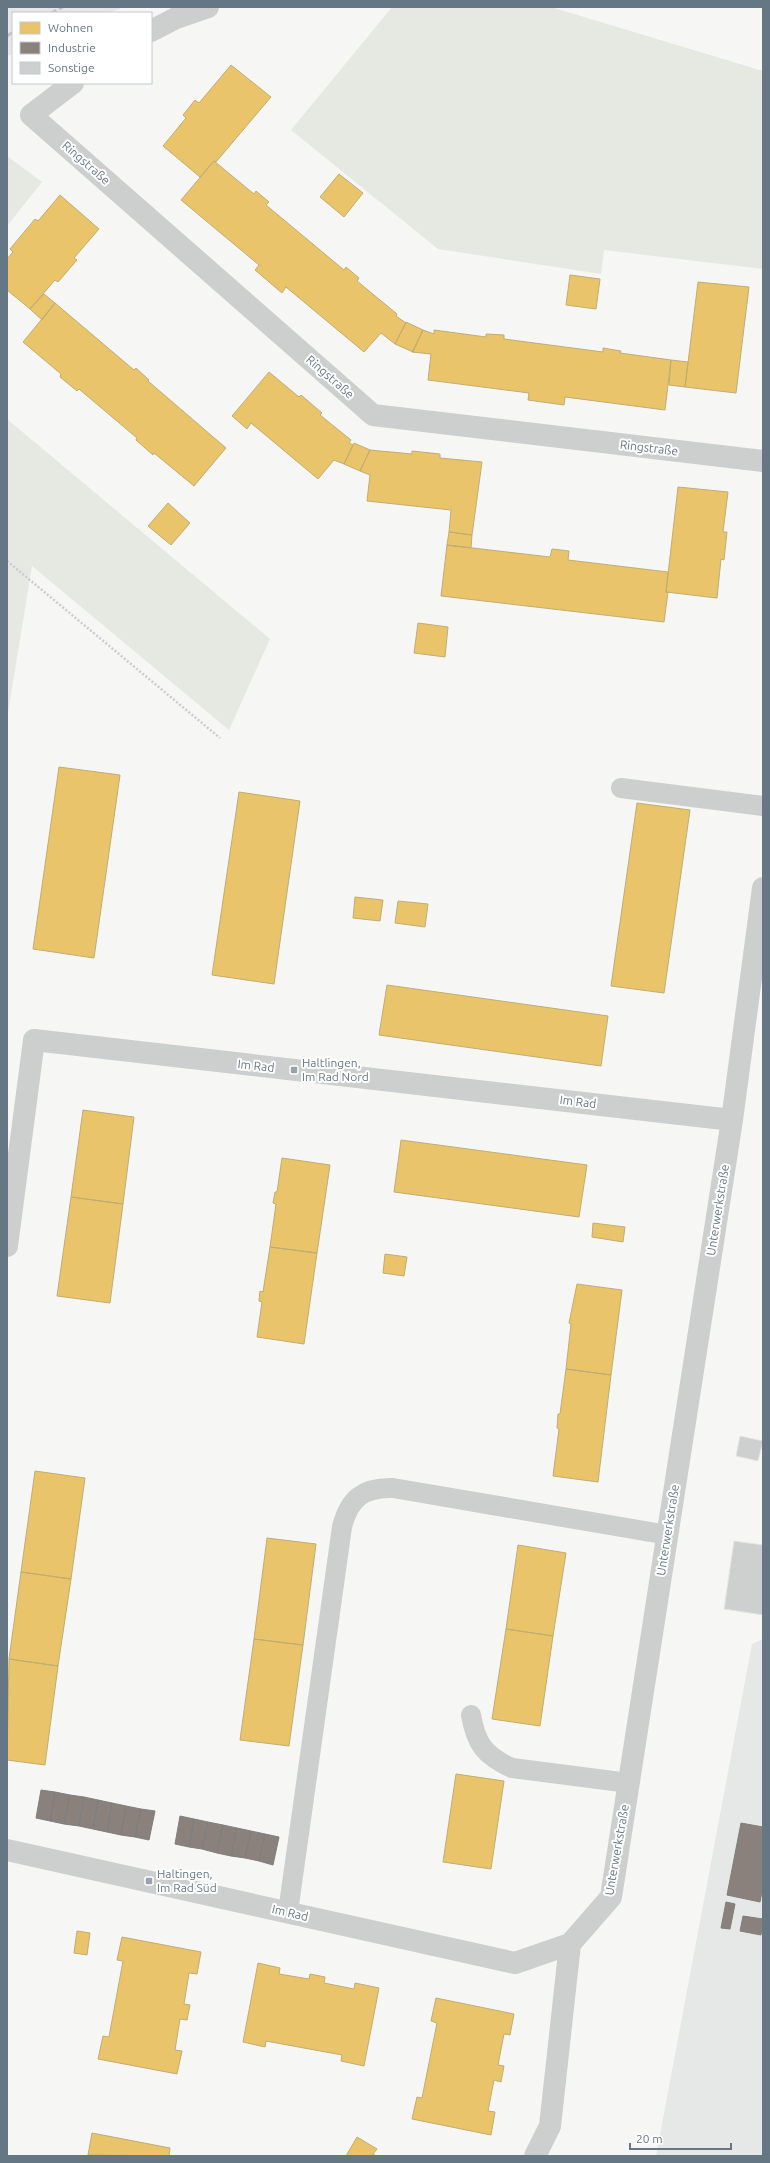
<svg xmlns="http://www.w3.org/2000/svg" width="770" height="2163" font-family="Ubuntu,sans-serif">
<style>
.built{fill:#e6e7e7}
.green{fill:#e6e9e2}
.homes{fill:#e9c46a;stroke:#c1ad72}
.industry{fill:#8a817c;stroke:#7f7e7f}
.building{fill:#ced0d0;stroke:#e5e5e4}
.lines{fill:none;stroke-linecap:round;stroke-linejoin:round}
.path{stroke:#ccc;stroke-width:2.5;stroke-dasharray:2 2;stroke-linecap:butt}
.service{stroke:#cdcfcf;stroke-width:20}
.minor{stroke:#cdcfcf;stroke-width:22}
.rail{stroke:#c2c4c5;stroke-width:3;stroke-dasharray:6 3;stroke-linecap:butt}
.poi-dot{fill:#98a3ac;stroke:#fff;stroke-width:1.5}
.labels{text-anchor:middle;stroke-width:4;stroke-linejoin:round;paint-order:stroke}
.street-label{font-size:12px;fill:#657785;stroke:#fff}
.poi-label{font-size:12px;fill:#657785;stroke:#fff;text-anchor:start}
</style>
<rect width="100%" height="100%" fill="#f6f6f4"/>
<!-- built -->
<path class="built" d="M 7,7 L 124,7 L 109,13 L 13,13 L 13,54 L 7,56 Z
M 763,1639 L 763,2156 L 656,2156 L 752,1644 Z"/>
<!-- green -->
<path class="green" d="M 392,7 L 551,7 L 763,71 L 763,269 L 604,250 L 601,274 L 438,249 L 291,130 Z
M 7,156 L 42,182 L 7,226 Z
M 7,419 L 270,639 L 229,730 L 32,566 L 7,719 Z"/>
<!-- homes -->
<path class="homes" d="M 231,65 L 271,97 L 216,162 L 214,161 L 200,177 L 163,146 L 186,118 L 183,115 L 195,100 L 199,103 Z
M 214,161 L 254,194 L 256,191 L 269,202 L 266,205 L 344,270 L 346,267 L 359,278 L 357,281 L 397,314 L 396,316 L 406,323 L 395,344 L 381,333 L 364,352 L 286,287 L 282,293 L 255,270 L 259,265 L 181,200 Z
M 339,174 L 363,193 L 344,217 L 320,197 Z
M 60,195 L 99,229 L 74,258 L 77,260 L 58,282 L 55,280 L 30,309 L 7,290 L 7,259 L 13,252 L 10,249 L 35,219 L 38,221 Z
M 570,275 L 600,279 L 596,309 L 566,305 Z
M 698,282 L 749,287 L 736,393 L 685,387 Z
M 44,294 L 55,303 L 42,320 L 30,309 Z
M 55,303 L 134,370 L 136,368 L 149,380 L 148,381 L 226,448 L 194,486 L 154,453 L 153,455 L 136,440 L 137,438 L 79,389 L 77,391 L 60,377 L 61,374 L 23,342 Z
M 406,322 L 423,330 L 413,352 L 395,344 Z
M 423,330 L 434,334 L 434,330 L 486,337 L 486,334 L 504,335 L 504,339 L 603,352 L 603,348 L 621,351 L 620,353 L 671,360 L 665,410 L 565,397 L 564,405 L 528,400 L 529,393 L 428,380 L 431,354 L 412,352 Z
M 671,360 L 688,362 L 685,387 L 669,385 Z
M 269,372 L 299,397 L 301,395 L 322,413 L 320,415 L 351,440 L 349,443 L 353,445 L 344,464 L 334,460 L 318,479 L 251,423 L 247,429 L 232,416 Z
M 354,443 L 370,450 L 360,471 L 344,464 Z
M 370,450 L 412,454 L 412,451 L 440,454 L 440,458 L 482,462 L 472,535 L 449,532 L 451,510 L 367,501 L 370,475 L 360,471 Z
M 678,487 L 728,492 L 723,532 L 727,532 L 724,560 L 721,559 L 717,598 L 666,592 Z
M 168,503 L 190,523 L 171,545 L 148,526 Z
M 449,532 L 472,535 L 471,548 L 447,545 Z
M 447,545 L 550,557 L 552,549 L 569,551 L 568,560 L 668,572 L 666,592 L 668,592 L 664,622 L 441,596 Z
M 418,623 L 448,627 L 445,657 L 414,653 Z
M 59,767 L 120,775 L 94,958 L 33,949 Z
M 239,792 L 300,801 L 274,984 L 212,975 Z
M 637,803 L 690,810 L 664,993 L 611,986 Z
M 355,897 L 383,900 L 380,921 L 353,918 Z
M 398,901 L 428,904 L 425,927 L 395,923 Z
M 387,985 L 608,1016 L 601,1066 L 379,1035 Z
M 83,1110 L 134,1117 L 123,1204 L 71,1197 Z
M 401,1140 L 587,1165 L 579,1217 L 394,1192 Z
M 282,1158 L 330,1165 L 317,1253 L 270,1247 L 276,1204 L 273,1203 L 275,1192 L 277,1192 Z
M 71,1197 L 123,1204 L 110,1303 L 57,1296 Z
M 593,1223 L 625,1227 L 623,1242 L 592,1237 Z
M 270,1247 L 317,1253 L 304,1344 L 257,1337 L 262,1302 L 259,1301 L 260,1291 L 263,1292 Z
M 385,1254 L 407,1257 L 404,1276 L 383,1273 Z
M 577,1284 L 622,1290 L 611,1375 L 566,1369 L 571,1324 L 569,1323 Z
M 566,1369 L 611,1375 L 598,1482 L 553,1476 L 559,1429 L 557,1428 L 558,1414 L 560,1414 Z
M 35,1471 L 85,1478 L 71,1579 L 21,1572 Z
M 267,1538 L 316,1544 L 303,1645 L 254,1639 Z
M 518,1545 L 566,1553 L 553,1636 L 506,1629 Z
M 21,1572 L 71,1579 L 58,1666 L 9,1659 Z
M 506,1629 L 553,1636 L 540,1726 L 492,1719 Z
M 254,1639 L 303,1645 L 289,1746 L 240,1740 Z
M 9,1659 L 58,1666 L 45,1765 L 7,1760 Z
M 456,1774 L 504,1781 L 491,1869 L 443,1862 Z
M 77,1931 L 90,1933 L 87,1955 L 74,1953 Z
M 122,1937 L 201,1952 L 197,1974 L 189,1973 L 184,2004 L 190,2005 L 187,2020 L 180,2019 L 175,2050 L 182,2051 L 177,2074 L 98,2059 L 103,2036 L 109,2037 L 123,1961 L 117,1960 Z
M 258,1963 L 280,1968 L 279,1974 L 309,1979 L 310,1974 L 325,1977 L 324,1983 L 354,1989 L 355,1983 L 379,1988 L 364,2066 L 341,2061 L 342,2055 L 266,2041 L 265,2047 L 243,2042 Z
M 436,1998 L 514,2014 L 510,2035 L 504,2034 L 498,2065 L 504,2066 L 501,2082 L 494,2080 L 488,2111 L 495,2112 L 491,2135 L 412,2119 L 417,2097 L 422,2098 L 437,2023 L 431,2021 Z
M 92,2133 L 170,2148 L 169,2156 L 88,2155 Z
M 357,2137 L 377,2149 L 373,2154 L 376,2156 L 346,2156 Z"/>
<!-- industry -->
<path class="industry" d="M 41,1790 L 55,1792 L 50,1821 L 36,1818 Z
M 55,1792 L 70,1795 L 64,1824 L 50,1821 Z
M 70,1795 L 84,1797 L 79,1826 L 64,1824 Z
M 84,1797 L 98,1800 L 93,1829 L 79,1826 Z
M 98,1800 L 112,1803 L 107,1832 L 93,1829 Z
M 112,1803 L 126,1806 L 121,1835 L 107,1832 Z
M 126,1806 L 141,1809 L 135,1837 L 121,1835 Z
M 141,1809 L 155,1811 L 149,1840 L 135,1837 Z
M 180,1816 L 194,1819 L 189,1847 L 175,1844 Z
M 194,1819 L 208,1822 L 202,1849 L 189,1847 Z
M 208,1822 L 223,1825 L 217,1853 L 202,1849 Z
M 741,1823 L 763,1827 L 763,1886 L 760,1902 L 727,1895 Z
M 223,1825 L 237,1828 L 231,1856 L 217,1853 Z
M 237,1828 L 251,1831 L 245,1858 L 231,1856 Z
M 251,1831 L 265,1834 L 259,1861 L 245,1858 Z
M 265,1834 L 279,1837 L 273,1865 L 259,1861 Z
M 726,1902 L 735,1904 L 730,1929 L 721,1928 Z
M 743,1916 L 763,1919 L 761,1935 L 740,1931 Z"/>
<!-- building -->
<path class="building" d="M 740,1436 L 763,1441 L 758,1461 L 736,1456 Z
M 734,1541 L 763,1545 L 763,1615 L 724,1609 Z"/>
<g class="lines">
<!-- path -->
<path class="path" d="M 7,561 L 220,738"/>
<!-- service -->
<path class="service" d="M 621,788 L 763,806
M 471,1715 C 476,1744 485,1756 512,1768 L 629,1783
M 288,1912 L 342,1527 C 349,1499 363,1487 393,1488 L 668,1535"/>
<!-- minor -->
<path class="minor" d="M 151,31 L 176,18 L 208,7
M 73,83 L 31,115 L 373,415 L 763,461
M 7,1246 L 34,1040 L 732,1120
M 7,1850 L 515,1963 L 570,1944
M 535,2156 L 550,2126 L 570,1944 L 611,1897 L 732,1120 L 763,888"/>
<!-- rail -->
<path class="rail" d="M 51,13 L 63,7
M 7,36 L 13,32"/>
</g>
<!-- markers -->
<g class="poi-dot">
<rect x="290" y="1066" width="8" height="8" rx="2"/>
<rect x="145" y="1877" width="8" height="8" rx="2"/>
</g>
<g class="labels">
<!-- street labels -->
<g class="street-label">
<text transform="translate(86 163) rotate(41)" y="4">Ringstraße</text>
<text transform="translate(330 377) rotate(41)" y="4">Ringstraße</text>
<text transform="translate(649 448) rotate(7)" y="4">Ringstraße</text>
<text transform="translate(256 1066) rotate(6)" y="4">Im Rad</text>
<text transform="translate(578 1102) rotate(7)" y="4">Im Rad</text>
<text transform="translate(718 1210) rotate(-81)" y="4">Unterwerkstraße</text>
<text transform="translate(668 1530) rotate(-81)" y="4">Unterwerkstraße</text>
<text transform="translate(617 1850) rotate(-80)" y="4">Unterwerkstraße</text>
<text transform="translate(290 1913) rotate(13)" y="4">Im Rad</text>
</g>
<!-- poi labels -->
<g class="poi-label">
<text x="302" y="1067">Haltlingen,<tspan x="302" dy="14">Im Rad Nord</tspan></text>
<text x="157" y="1878">Haltingen,<tspan x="157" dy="14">Im Rad Süd</tspan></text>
</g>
</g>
<!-- border -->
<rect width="770" height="2163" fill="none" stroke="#657785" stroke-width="16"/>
<!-- legend -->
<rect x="12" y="12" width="140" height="72" fill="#ffffff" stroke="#c1c9ce"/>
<rect x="20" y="22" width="20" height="12" fill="#e9c46a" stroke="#c1c9ce"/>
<text x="48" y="32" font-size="12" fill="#657785">Wohnen</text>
<rect x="20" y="42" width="20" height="12" fill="#8a817c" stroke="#c1c9ce"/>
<text x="48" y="52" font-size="12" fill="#657785">Industrie</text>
<rect x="20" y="62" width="20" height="12" fill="#ced0d0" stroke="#c1c9ce"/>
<text x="48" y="72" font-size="12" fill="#657785">Sonstige</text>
<!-- scale -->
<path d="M630 2143v6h101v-6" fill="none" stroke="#657785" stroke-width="2"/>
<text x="636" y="2143" font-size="12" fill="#657785" stroke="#ffffff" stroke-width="3" paint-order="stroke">20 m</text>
</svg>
